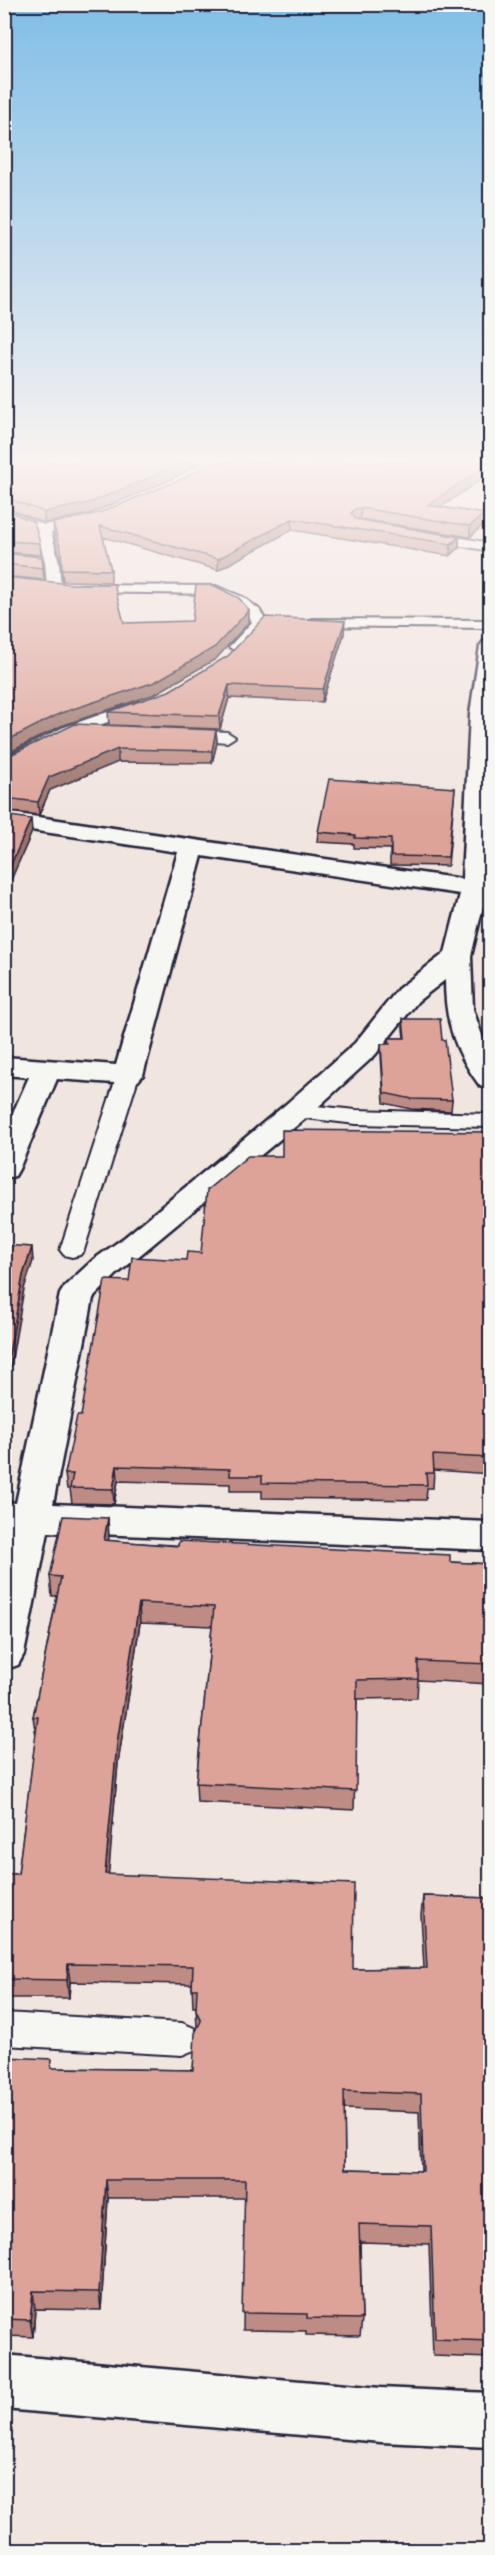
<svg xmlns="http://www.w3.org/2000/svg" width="495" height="2555" font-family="Mali,sans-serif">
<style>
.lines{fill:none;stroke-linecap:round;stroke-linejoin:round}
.service-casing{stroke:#22223b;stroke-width:4}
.minor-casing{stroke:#22223b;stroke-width:5}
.service{fill:#f6f6f2;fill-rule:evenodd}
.minor{fill:#f6f6f2;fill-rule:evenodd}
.wall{fill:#be8c84;stroke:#22223b;stroke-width:1.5;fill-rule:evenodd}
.shaded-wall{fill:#9b726b;stroke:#22223b;stroke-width:1.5}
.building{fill:#dda399;stroke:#22223b;stroke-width:1.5;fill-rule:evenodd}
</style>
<rect width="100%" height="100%" fill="#f1e5e0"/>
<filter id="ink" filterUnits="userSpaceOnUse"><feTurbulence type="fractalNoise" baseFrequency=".0167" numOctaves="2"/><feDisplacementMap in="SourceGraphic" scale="12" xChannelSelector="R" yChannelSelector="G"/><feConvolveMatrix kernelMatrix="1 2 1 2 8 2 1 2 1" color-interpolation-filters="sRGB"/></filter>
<g filter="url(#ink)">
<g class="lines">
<!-- service casing -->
<g class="service-casing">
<path id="service" d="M 4,508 L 44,525 L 85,517 L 92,521 L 90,524 L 51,532 L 59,562 L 61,587 L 59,590 L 54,591 L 47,587 L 45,562 L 37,531 L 4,517 Z
M 428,532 L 490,543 L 490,551 L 423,539 L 421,536 Z
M 82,585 L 216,586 L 243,597 L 259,609 L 267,622 L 242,650 L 237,652 L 229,647 L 252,622 C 244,607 228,601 214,594 L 77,592 L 75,589 Z
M 313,619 L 490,620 L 490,628 L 308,626 L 306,623 L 308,620 Z
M 139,701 L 147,706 L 145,709 L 74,734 L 4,770 L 4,758 L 62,728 Z
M 184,730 L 227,732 L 235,737 L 227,742 L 178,738 L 176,735 L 178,732 Z
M 128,1069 L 135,1071 L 139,1075 L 84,1250 L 80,1255 L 72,1257 L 64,1255 L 60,1250 L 117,1075 L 121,1071 Z
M 296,1104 L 356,1110 L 490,1114 L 490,1127 L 356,1124 L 288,1116 L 285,1111 L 288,1106 Z
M 4,2013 L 182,2023 L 194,2028 L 199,2039 L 194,2050 L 182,2055 L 4,2045 Z"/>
</g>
<!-- minor casing -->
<g class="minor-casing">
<path id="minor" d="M 490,640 L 490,768 L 487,883 L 490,883 L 490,899 L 485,898 L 471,956 L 473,1009 L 490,1059 L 490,1089 L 480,1086 C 455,1052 445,1022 445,980 L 418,1001 L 375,1055 L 307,1117 L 117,1274 L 93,1298 L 53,1504 L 490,1522 L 490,1550 L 48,1532 L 24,1654 L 18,1665 L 4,1670 L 4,1557 L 10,1530 L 4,1530 L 4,1502 L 16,1503 L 60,1294 L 65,1286 L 93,1260 L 125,1237 L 285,1105 L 355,1043 L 398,989 L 445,953 L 460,894 L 202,856 L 143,1075 L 138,1081 L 128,1084 L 57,1079 L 19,1169 L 15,1176 L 4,1178 L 4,1133 L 29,1077 L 4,1075 L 4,1057 L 116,1065 L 178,852 L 4,826 L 4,812 L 462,879 L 470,714 L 480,646 L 483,642 Z
M 4,2355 L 381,2388 L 490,2393 L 490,2447 L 381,2442 L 4,2409 Z"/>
</g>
<!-- service -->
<use href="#service" class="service"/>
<!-- minor -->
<use href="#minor" class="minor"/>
</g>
<!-- wall -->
<path class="wall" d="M 4,462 L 170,480 L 89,514 L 44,523 L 4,507 Z
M 490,462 L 490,473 L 441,507 L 484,514 L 483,525 L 470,537 L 360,519 L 357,519 L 459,537 L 459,548 L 450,556 L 292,530 L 218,570 L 103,537 L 111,570 L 111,582 L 63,581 L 61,562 L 54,534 L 53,523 L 99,513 L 182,479 Z
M 4,509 L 40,543 L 41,555 L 4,552 Z
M 4,553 L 42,557 L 44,580 L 4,576 Z
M 344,634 L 322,702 L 229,698 L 220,729 L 109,725 L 108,712 Z
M 216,730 L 217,743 L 212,763 L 118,762 L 50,790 L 39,815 L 4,811 L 4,758 Z
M 455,788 L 448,866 L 390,865 L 390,849 L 354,848 L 354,844 L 317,842 L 318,832 Z
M 403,1019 L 452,1100 L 451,1111 L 411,1109 L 384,1103 L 381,1055 L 381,1044 L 389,1044 L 389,1038 L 404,1038 L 403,1029 Z
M 490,1132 L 490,1474 L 434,1470 L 433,1488 L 427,1488 L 426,1500 L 262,1498 L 262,1491 L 230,1491 L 230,1484 L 118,1481 L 114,1504 L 72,1503 L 70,1489 L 67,1489 L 65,1474 L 81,1416 L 129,1281 L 186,1260 L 201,1253 L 282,1156 Z
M 108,1518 L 108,1541 L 450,1562 L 490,1564 L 490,1684 L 418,1680 L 417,1698 L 357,1699 L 354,1810 L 197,1802 L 196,1783 L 212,1626 L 140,1623 L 118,1763 L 108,1874 L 353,1969 L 424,1968 L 421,1915 L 423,1896 L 490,1898 L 490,2358 L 433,2356 L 429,2244 L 360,2242 L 362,2319 L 360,2336 L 306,2335 L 306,2331 L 243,2330 L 245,2198 L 108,2198 L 101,2310 L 35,2309 L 33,2337 L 4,2336 L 4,2057 L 53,2068 L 193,2070 L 197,2029 L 196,2007 L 193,2007 L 192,1984 L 70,1982 L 69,1998 L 4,1998 L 4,1874 L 18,1874 L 36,1736 L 33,1717 L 57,1596 L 52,1596 L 50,1576 ZM 344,2109 L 419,2112 L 421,2171 L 345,2169 Z"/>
<!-- shaded-wall -->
<path class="shaded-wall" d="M 183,462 L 204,462 L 170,480 L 89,514 L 44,523 L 44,512 Z
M 490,463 L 490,473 L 428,516 L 428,505 Z
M 361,508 L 360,519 L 355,520 L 351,513 L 355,509 Z
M 484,514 L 483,525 L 470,537 L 470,526 Z
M 292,519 L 292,530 L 218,570 L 218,559 Z
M 459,537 L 459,548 L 450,556 L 451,544 Z
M 249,610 L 249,622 L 216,659 L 155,694 L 61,726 L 4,755 L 4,742 Z
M 345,621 L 344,634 L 322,702 L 323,689 Z
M 229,685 L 229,698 L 220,729 L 219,716 Z
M 216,730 L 217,743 L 212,763 L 212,751 Z
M 118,749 L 118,762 L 50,790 L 39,815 L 38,802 L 49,777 Z
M 31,819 L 32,832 L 4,896 L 4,880 Z
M 32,1247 L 33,1261 L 24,1289 L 4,1405 L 4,1382 L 23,1275 Z
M 117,1466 L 118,1481 L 114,1504 L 113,1489 Z
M 108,1518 L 109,1537 L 105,1560 L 104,1540 Z
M 139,1603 L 140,1623 L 118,1763 L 107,1893 L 105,1874 L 117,1743 Z
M 68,1964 L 70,1982 L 69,1998 L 67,1980 Z
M 106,2180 L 108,2198 L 101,2310 L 99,2292 Z
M 33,2291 L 35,2309 L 33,2337 L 30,2320 Z"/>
<!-- building -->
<path class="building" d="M 4,462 L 183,462 L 170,469 L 89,503 L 44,512 L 4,497 Z
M 212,462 L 490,462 L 490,463 L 428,505 L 484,514 L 470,526 L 361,508 L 355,509 L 351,513 L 355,519 L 459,537 L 451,544 L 292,519 L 218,559 L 100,526 L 111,570 L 62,569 L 61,550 L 53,523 L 99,513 L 182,479 Z
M 4,509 L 34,522 L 40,543 L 4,541 Z
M 4,553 L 42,557 L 43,568 L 4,564 Z
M 4,577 L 72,584 L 114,584 L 124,623 L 192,621 L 196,585 L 213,585 L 239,598 L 249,610 L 215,647 L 155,682 L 61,713 L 4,742 Z
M 265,617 L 345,621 L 323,689 L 229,685 L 219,716 L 108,712 L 169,691 L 228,656 Z
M 75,724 L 216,730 L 212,751 L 118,749 L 49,777 L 38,802 L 4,798 L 4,758 Z
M 329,779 L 455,788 L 448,857 L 391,856 L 391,839 L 355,838 L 355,835 L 318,832 Z
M 4,815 L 31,819 L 4,880 Z
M 403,1019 L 440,1019 L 442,1040 L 445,1040 L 452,1100 L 412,1099 L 384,1093 L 381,1044 L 390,1044 L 389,1038 L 405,1038 Z
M 282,1130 L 490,1132 L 490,1458 L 433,1455 L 434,1473 L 426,1473 L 427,1485 L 262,1483 L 262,1476 L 230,1476 L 230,1469 L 117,1466 L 113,1489 L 70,1488 L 73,1474 L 65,1474 L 77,1416 L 81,1416 L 105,1280 L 129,1281 L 132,1257 L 186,1260 L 187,1252 L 201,1253 L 207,1190 L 248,1156 L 282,1156 Z
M 4,1245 L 32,1247 L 23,1275 L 4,1382 Z
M 63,1516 L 108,1518 L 104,1540 L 178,1546 L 179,1541 L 450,1555 L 450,1562 L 490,1564 L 490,1664 L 418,1661 L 418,1679 L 357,1680 L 356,1791 L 196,1783 L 214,1607 L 139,1603 L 117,1743 L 105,1874 L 354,1884 L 353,1969 L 427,1968 L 423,1896 L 490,1898 L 490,2341 L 435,2339 L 431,2226 L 359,2224 L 362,2319 L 307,2318 L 307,2314 L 242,2313 L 245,2180 L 106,2180 L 99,2292 L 33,2291 L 30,2320 L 4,2319 L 4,2057 L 52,2059 L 51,2068 L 193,2070 L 195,2033 L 201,2021 L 196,2010 L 197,1989 L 192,1989 L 193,1966 L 68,1964 L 67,1980 L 4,1979 L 4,1874 L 18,1874 L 38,1717 L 33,1717 L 61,1577 L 50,1576 ZM 344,2091 L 421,2094 L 423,2171 L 345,2169 Z"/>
</g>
<!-- sky -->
<linearGradient id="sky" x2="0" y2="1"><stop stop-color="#80bee7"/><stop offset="0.56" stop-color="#f9f3f1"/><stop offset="1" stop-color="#f9f3f1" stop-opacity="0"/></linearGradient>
<rect width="495" height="820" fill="url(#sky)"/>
<!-- margin -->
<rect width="495" height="2555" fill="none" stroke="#f6f6f2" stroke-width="24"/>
<rect x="12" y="12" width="471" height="2531" fill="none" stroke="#22223b" stroke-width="2" filter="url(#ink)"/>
</svg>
